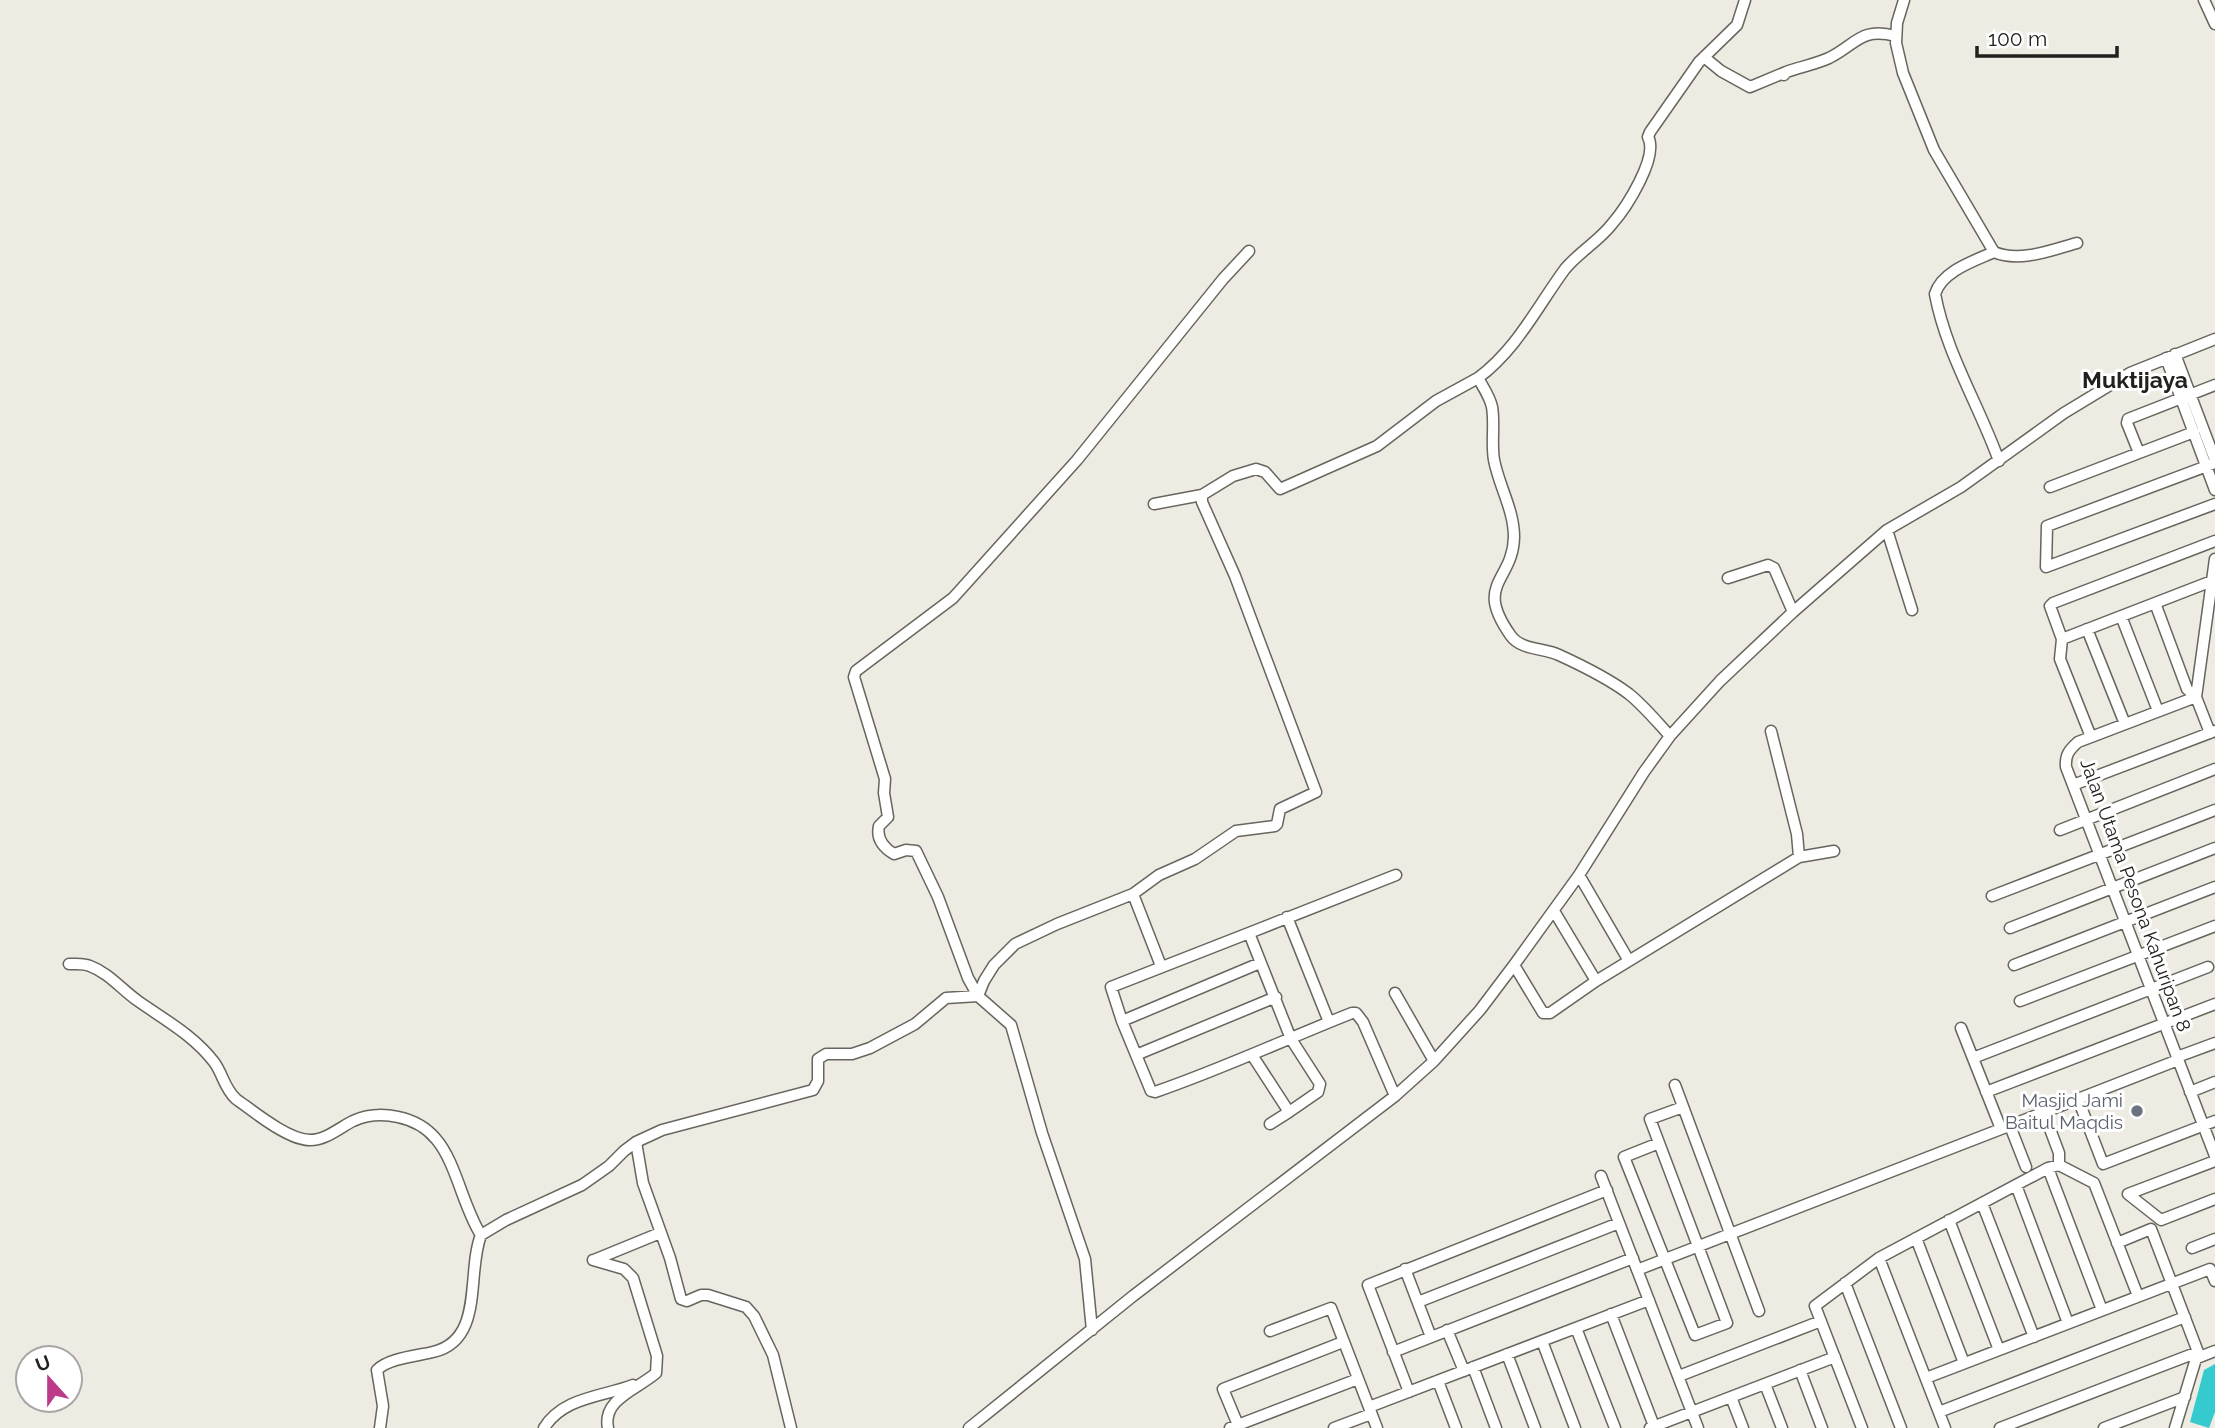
<svg xmlns="http://www.w3.org/2000/svg" width="2215" height="1428" font-family="Raleway,sans-serif">
<style>
.water{fill:#35cace}
.lines{fill:none;stroke-linecap:round;stroke-linejoin:round}
.minor-casing{stroke:#67655d;stroke-width:13}
.minor{stroke:#fff;stroke-width:10}
.worship-dot{fill:#6b7280;stroke:#fff;stroke-width:2.5}
.labels{text-anchor:middle;stroke-width:6;stroke-linejoin:round;paint-order:stroke}
.street-label{font-size:19px;fill:#22211e;stroke:#fff}
.worship-label{font-size:19px;fill:#5b616d;stroke:#fff;text-anchor:end}
.quarter-label{font-size:23px;font-weight:bold;fill:#22211e;stroke:#fff}
</style>
<rect width="100%" height="100%" fill="#edebe2"/>
<!-- water -->
<path class="water" d="M 2215,1364 L 2215,1412 L 2209,1428 L 2190,1422 L 2204,1370 Z"/>
<g class="lines">
<!-- minor casing -->
<g class="minor-casing">
<path id="minor" d="M 1904,0 L 1897,23 L 1896,43 L 1903,73 L 1934,150 L 1994,252 C 2019,263 2052,250 2077,243
M 2204,0 L 2215,24
M 1704,57 L 1721,71 L 1750,87 L 1786,72
M 1784,75 L 1786,72 C 1800,67 1816,64 1829,58 C 1857,44 1860,27 1896,36
M 1994,252 C 1974,261 1942,271 1935,294 C 1946,353 1979,405 1999,461
M 2175,354 L 2215,460
M 2166,358 L 2215,490
M 2139,453 L 2127,423 L 2128,419 L 2215,385
M 2215,463 L 2047,526 L 2046,567 L 2215,504
M 2050,487 L 2194,432
M 1154,504 L 1202,495 L 1233,476 L 1256,469 L 1265,472 L 1280,489 L 1377,446 L 1436,401 L 1478,378
M 1887,530 L 1912,610
M 1728,578 L 1768,565 L 1774,568 L 1793,612
M 2155,603 L 2187,689 L 2196,697 L 2210,733
M 2121,616 L 2158,711
M 2087,629 L 2125,724
M 2062,639 L 2212,581
M 2196,697 L 2078,742 C 2069,750 2065,755 2066,767 L 2215,1156
M 2196,697 L 2215,559
M 1670,736 C 1657,722 1644,706 1629,694 C 1608,678 1583,666 1559,655 C 1544,648 1521,650 1511,636 C 1473,583 1513,582 1514,537 C 1514,510 1499,486 1494,460 C 1491,443 1495,424 1492,407 C 1490,397 1483,387 1478,378 C 1517,349 1537,307 1565,269 C 1579,252 1599,241 1612,224 C 1626,208 1659,157 1648,137 L 1650,132 L 1699,62 L 1737,25 L 1745,0
M 2091,737 L 2060,659 L 2062,639 L 2050,606 L 2053,603 L 2215,541
M 2073,785 L 2215,731
M 2060,830 L 2215,769
M 1799,857 L 1834,851
M 1579,875 L 1629,961
M 1133,894 L 1161,966
M 1992,896 L 2215,810
M 1554,911 L 1596,981
M 1287,917 L 1329,1022
M 2010,928 L 2215,848
M 1249,933 L 1396,875
M 69,964 C 76,964 84,963 90,966 C 109,973 122,990 138,1001 C 165,1020 193,1035 214,1062 C 223,1074 224,1088 236,1099 C 253,1111 288,1140 310,1140 C 326,1140 339,1128 353,1121 C 380,1109 417,1116 436,1139 C 456,1162 463,1207 481,1235
M 1514,965 L 1543,1013 L 1550,1013 L 1596,981 L 1799,857 L 1797,834 L 1771,731
M 2014,965 L 2215,887
M 1395,993 L 1434,1061
M 978,996 L 984,981 L 994,965 L 1015,944 L 1057,924 L 1133,894 L 1159,875 L 1195,859 L 1236,831 L 1275,826 L 1277,824 L 1280,809 L 1316,792 L 1235,576 L 1202,502 L 1202,495
M 2020,1001 L 2215,926
M 1122,1021 L 1260,963
M 1961,1028 L 2001,1129 L 2178,1060
M 1136,1055 L 1276,997
M 1252,1055 L 1289,1112 L 1270,1124
M 2177,1057 L 2215,1043
M 1973,1058 L 2208,967
M 1675,1085 L 1759,1311
M 1986,1092 L 2215,1004
M 2190,1092 L 2215,1082
M 2078,1099 L 2103,1164 L 2215,1121
M 1289,1112 L 1318,1092 L 1320,1084 L 1291,1039 L 1249,933 L 1111,987 L 1122,1021 L 1151,1091 L 1155,1092 C 1222,1069 1286,1039 1352,1013 L 1356,1013 L 1363,1022 L 1395,1096
M 2044,1113 L 2059,1153 L 2059,1165
M 2010,1126 L 2026,1167
M 636,1142 L 643,1183 L 670,1258 L 681,1299 L 687,1301 L 701,1295 L 708,1295 L 746,1307 L 754,1316 L 773,1355 L 791,1428
M 1659,1143 L 1624,1157 L 1695,1335 L 1727,1323 L 1650,1119 L 1683,1107
M 2215,1161 L 2128,1194 L 2161,1220 L 2215,1199
M 2048,1168 L 2102,1310
M 1601,1176 L 1698,1428
M 2016,1185 L 2068,1323
M 1982,1203 L 2034,1337
M 1949,1220 L 1999,1350
M 1916,1238 L 1964,1363
M 2117,1243 L 2151,1229 L 2198,1352 L 2175,1428
M 2192,1248 L 2215,1239
M 1879,1258 L 1945,1428
M 593,1260 L 624,1269 L 633,1278 L 657,1356 L 656,1373 C 638,1389 602,1399 608,1428
M 594,1260 L 660,1233
M 1405,1269 L 1431,1337
M 1637,1270 L 2001,1129
M 1845,1283 L 1901,1428
M 1418,1302 L 1619,1223
M 1611,1314 L 1654,1426
M 1576,1328 L 1615,1428
M 1092,1330 L 1085,1259 L 1042,1133 L 1011,1025 L 978,996 L 968,978 L 938,897 L 916,851 L 906,850 L 894,854 C 884,848 876,839 879,826 L 888,817 L 884,793 L 885,779 L 854,677 L 856,671 L 953,598 L 1077,460 L 1223,279 L 1249,251
M 1447,1330 L 1464,1371
M 1270,1331 L 1331,1308 L 1377,1428
M 1542,1341 L 1575,1428
M 1393,1352 L 1633,1258
M 1507,1354 L 1535,1428
M 2197,1358 L 2215,1351
M 1473,1367 L 1496,1428
M 1800,1370 L 1822,1428
M 1679,1376 L 1821,1321
M 1926,1378 L 2210,1269 L 2215,1281
M 1438,1381 L 1456,1428
M 1765,1384 L 1782,1428
M 1409,1392 L 1368,1285 L 1607,1190
M 1731,1397 L 1743,1428
M 1369,1407 L 1649,1300
M 1939,1412 L 2185,1317
M 1238,1425 L 1223,1389 L 1343,1342
M 380,1428 L 383,1406 L 377,1370 C 389,1358 417,1356 433,1352 C 485,1340 466,1273 481,1235 L 506,1220 L 582,1185 L 609,1166 L 624,1151 L 636,1142 L 662,1130 L 813,1090 L 818,1081 L 818,1059 L 826,1054 L 852,1054 L 870,1048 L 915,1024 L 946,998 L 978,996
M 544,1428 C 563,1397 602,1397 633,1385
M 969,1428 L 1133,1296 L 1395,1096 L 1434,1061 L 1480,1010 L 1514,965 L 1579,875 L 1644,772 L 1670,736 L 1720,681 L 1793,612 L 1887,530 L 1961,487 L 2064,413 L 2130,373 L 2215,339
M 1230,1428 L 1358,1379
M 1334,1428 L 1371,1414
M 1650,1428 L 1835,1357
M 1862,1428 L 1815,1306 L 1879,1258 L 2048,1168 L 2059,1165 L 2094,1183 L 2138,1296
M 2000,1428 L 2198,1352
M 2104,1428 L 2185,1397"/>
</g>
<!-- minor -->
<use href="#minor" class="minor"/>
</g>
<!-- markers -->
<circle class="worship-dot" cx="2137" cy="1111" r="7"/>
<g class="labels">
<!-- street labels -->
<g class="street-label">
<text transform="translate(2136 895) rotate(70)" y="7">Jalan Utama Pesona Kahuripan 8</text>
</g>
<!-- worship labels -->
<g class="worship-label">
<text x="2123" y="1107">Masjid Jami<tspan x="2123" dy="22">Baitul Maqdis</tspan></text>
</g>
<!-- quarter labels -->
<g class="quarter-label">
<text x="2135" y="388">Muktijaya</text>
</g>
</g>
<!-- north arrow -->
<g transform="translate(49 1379) rotate(339)"><circle r="33" fill="#ffffff" stroke="#a7a6a5" stroke-width="2"/>
<path d="M0-5L12 26L0 18L-12 26Z" fill="#bb3b88"/>
<text y="-10" font-size="19" font-weight="bold" text-anchor="middle" fill="#22211e">U</text>
</g>
<!-- scale -->
<path d="M1977 46v10h140v-10" fill="none" stroke="#22211e" stroke-width="3.5"/>
<text x="1988" y="46" font-size="21" fill="#22211e" stroke="#ffffff" stroke-width="5" paint-order="stroke">100 m</text>
</svg>
